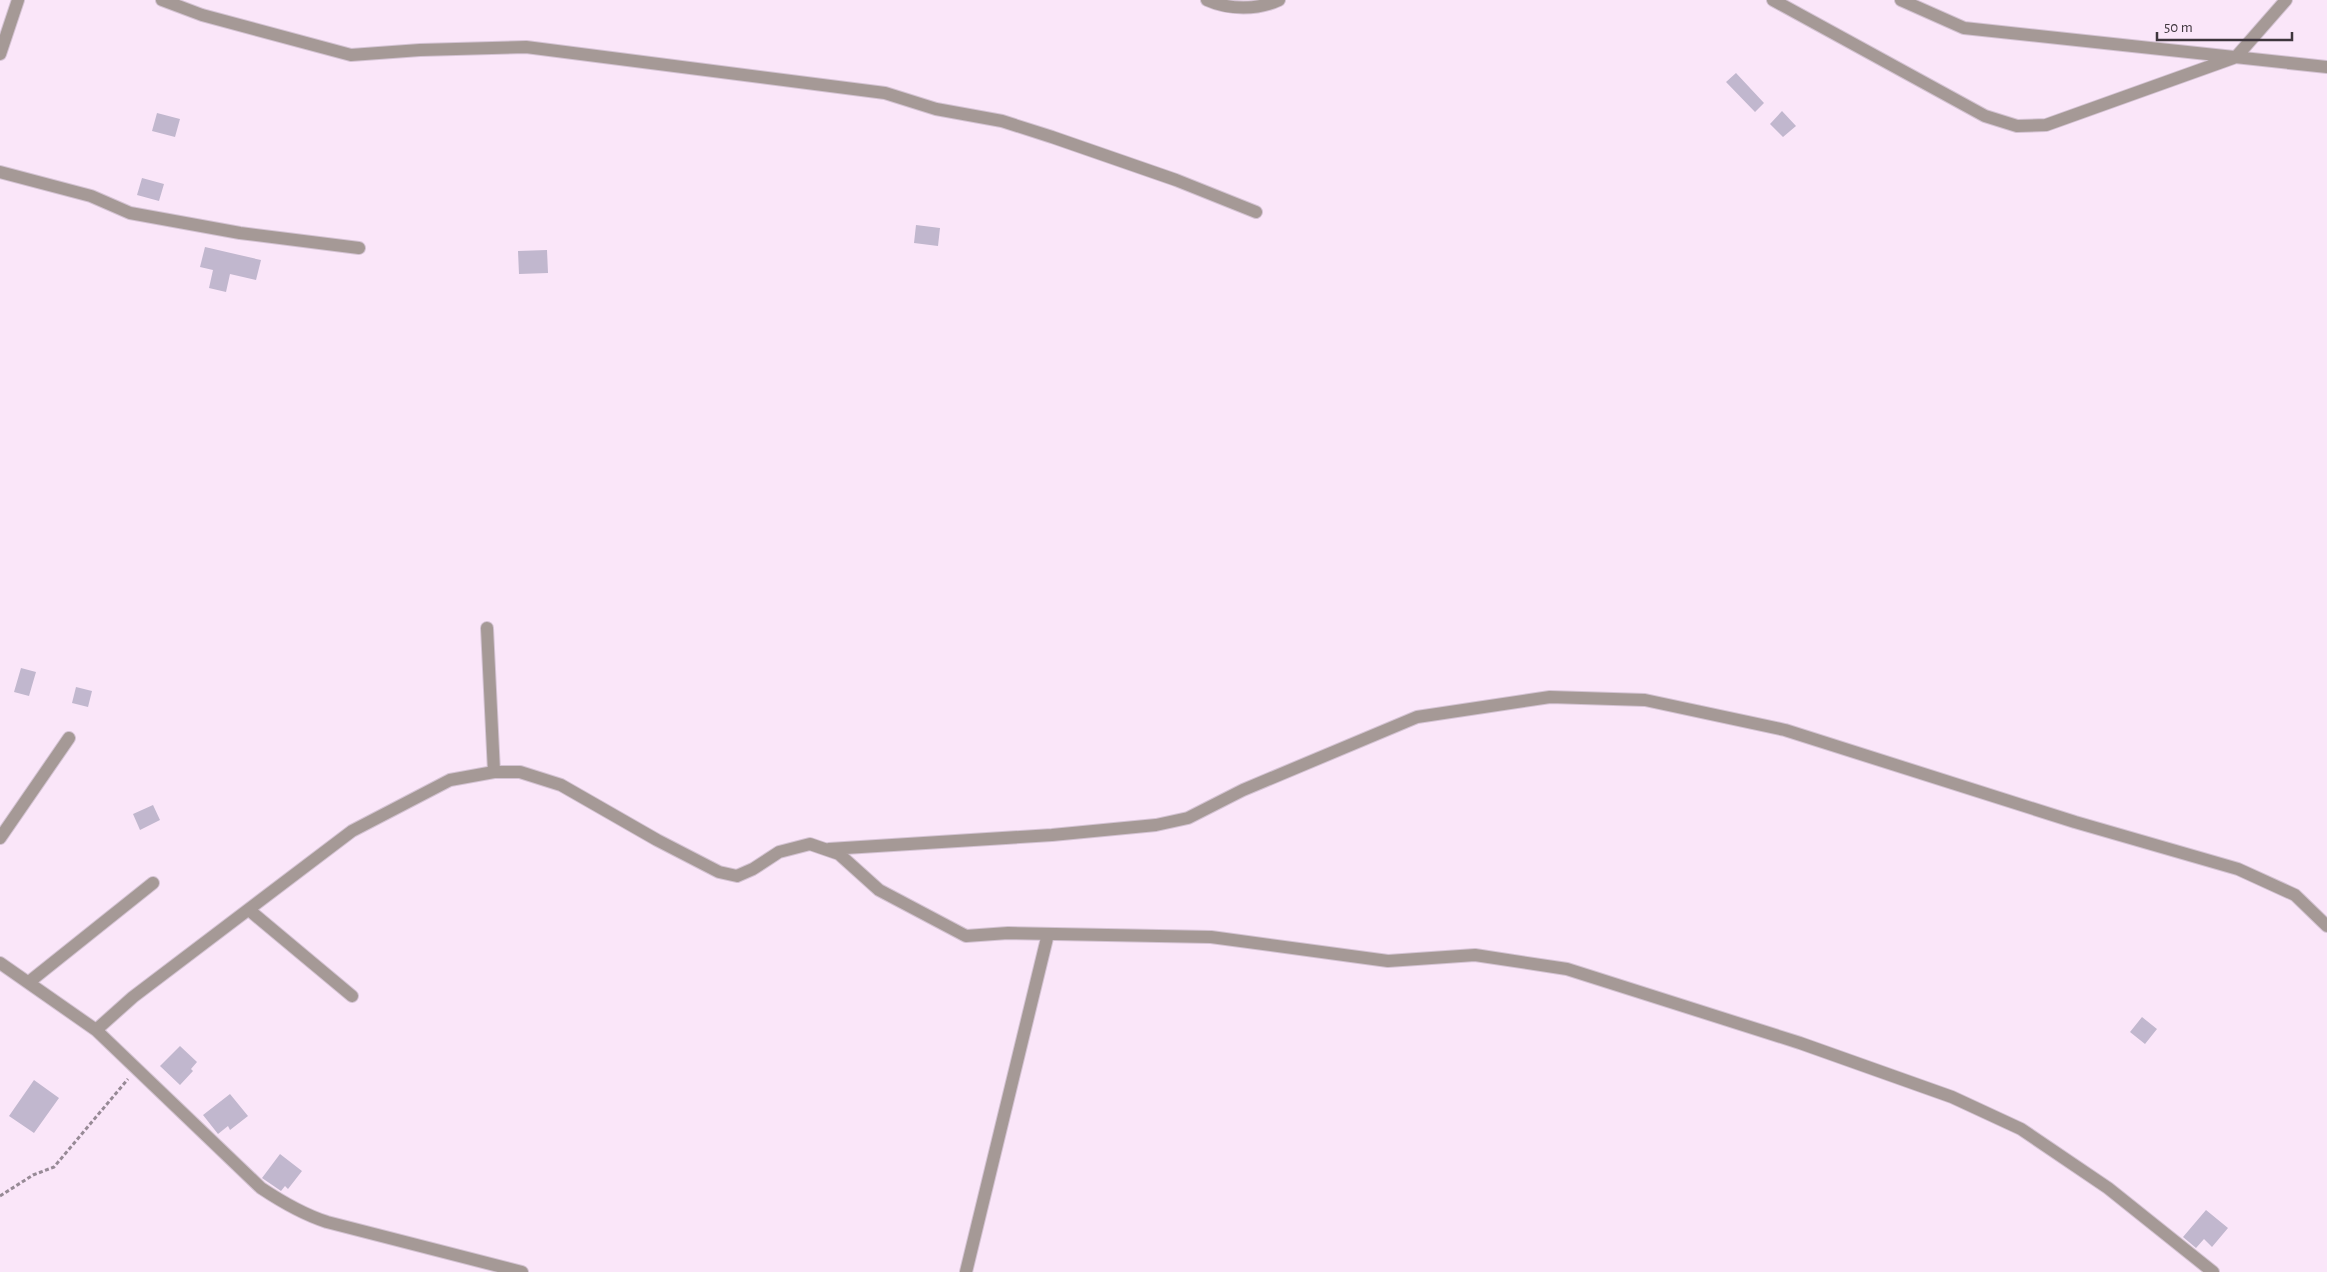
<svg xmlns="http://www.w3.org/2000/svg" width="2327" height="1272" font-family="'Alegreya Sans',sans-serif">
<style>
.building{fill:#c1b7ce}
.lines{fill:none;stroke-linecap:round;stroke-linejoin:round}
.minor-casing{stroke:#d4c3d3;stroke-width:14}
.path{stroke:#978a96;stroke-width:3;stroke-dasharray:4 2.5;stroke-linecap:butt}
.minor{stroke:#a59996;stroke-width:12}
</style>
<rect width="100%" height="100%" fill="#fae6f9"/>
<!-- building -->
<path class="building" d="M 1736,73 L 1764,103 L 1755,112 L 1726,82 Z
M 1782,111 L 1796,126 L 1783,137 L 1770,124 Z
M 157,113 L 180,119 L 175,137 L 152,131 Z
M 142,178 L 164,184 L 159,201 L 137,195 Z
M 916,225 L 940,228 L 938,246 L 914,243 Z
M 205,247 L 261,260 L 256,280 L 230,274 L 226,292 L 209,288 L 213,270 L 200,267 Z
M 547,250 L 548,273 L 519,274 L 518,251 Z
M 21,668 L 36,672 L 29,696 L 14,692 Z
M 76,687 L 92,691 L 88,707 L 72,703 Z
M 153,805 L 160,820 L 140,830 L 133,814 Z
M 2142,1017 L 2157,1029 L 2145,1044 L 2130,1032 Z
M 180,1046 L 197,1062 L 191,1069 L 193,1071 L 180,1085 L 160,1066 Z
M 34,1080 L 59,1098 L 34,1133 L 9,1116 Z
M 230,1094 L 248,1116 L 230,1130 L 228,1126 L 218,1134 L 203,1115 Z
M 280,1154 L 302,1171 L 288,1189 L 285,1186 L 281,1191 L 262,1178 Z
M 2206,1210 L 2228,1228 L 2212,1247 L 2204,1239 L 2196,1248 L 2183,1237 Z"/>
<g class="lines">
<!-- minor casing -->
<g class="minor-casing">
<path id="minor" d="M 162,0 L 202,15 L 351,55 L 420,50 L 526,47 L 885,93 L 936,109 L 1002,121 L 1052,137 L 1176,180 L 1256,212
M 1207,0 C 1229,10 1258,10 1279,0
M 1773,0 L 1985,116 L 2017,126 L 2046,125 L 2236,57 L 2286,0
M 1901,0 L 1964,28 L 2327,67
M 0,54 L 18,0
M 0,172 L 91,196 L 130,213 L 240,233 L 359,248
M 487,628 L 494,772
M 0,838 L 69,738
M 829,849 L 1052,835 L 1156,825 L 1188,818 L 1243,790 L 1417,717 L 1550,697 L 1645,700 L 1785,730 L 2075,822 L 2238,869 L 2295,895 L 2327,926
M 249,910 L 352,996
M 0,963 L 96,1030 L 261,1188 C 282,1202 302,1214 327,1222 L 522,1272
M 29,982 L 153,883
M 96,1030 L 133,997 L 352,831 L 450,780 L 494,772 L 520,772 L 561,785 L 657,840 L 719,872 L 737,876 L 753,869 L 779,852 L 810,844 L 839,854 L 879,890 L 966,936 L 1008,933 L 1211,937 L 1388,961 L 1475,955 L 1567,969 L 1800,1043 L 1952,1097 L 2021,1129 L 2108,1188 L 2213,1272
M 966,1272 L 1048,934"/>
</g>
<!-- path -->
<path class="path" d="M 0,1196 L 33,1175 L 54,1167 L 128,1079"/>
<!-- minor -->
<use href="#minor" class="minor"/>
</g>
<!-- scale -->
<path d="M2157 32v8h135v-8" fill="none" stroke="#3e363d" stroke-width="2.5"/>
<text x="2164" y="32" font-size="15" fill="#3e363d" stroke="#fae6f9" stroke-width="4" paint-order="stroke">50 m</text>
</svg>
